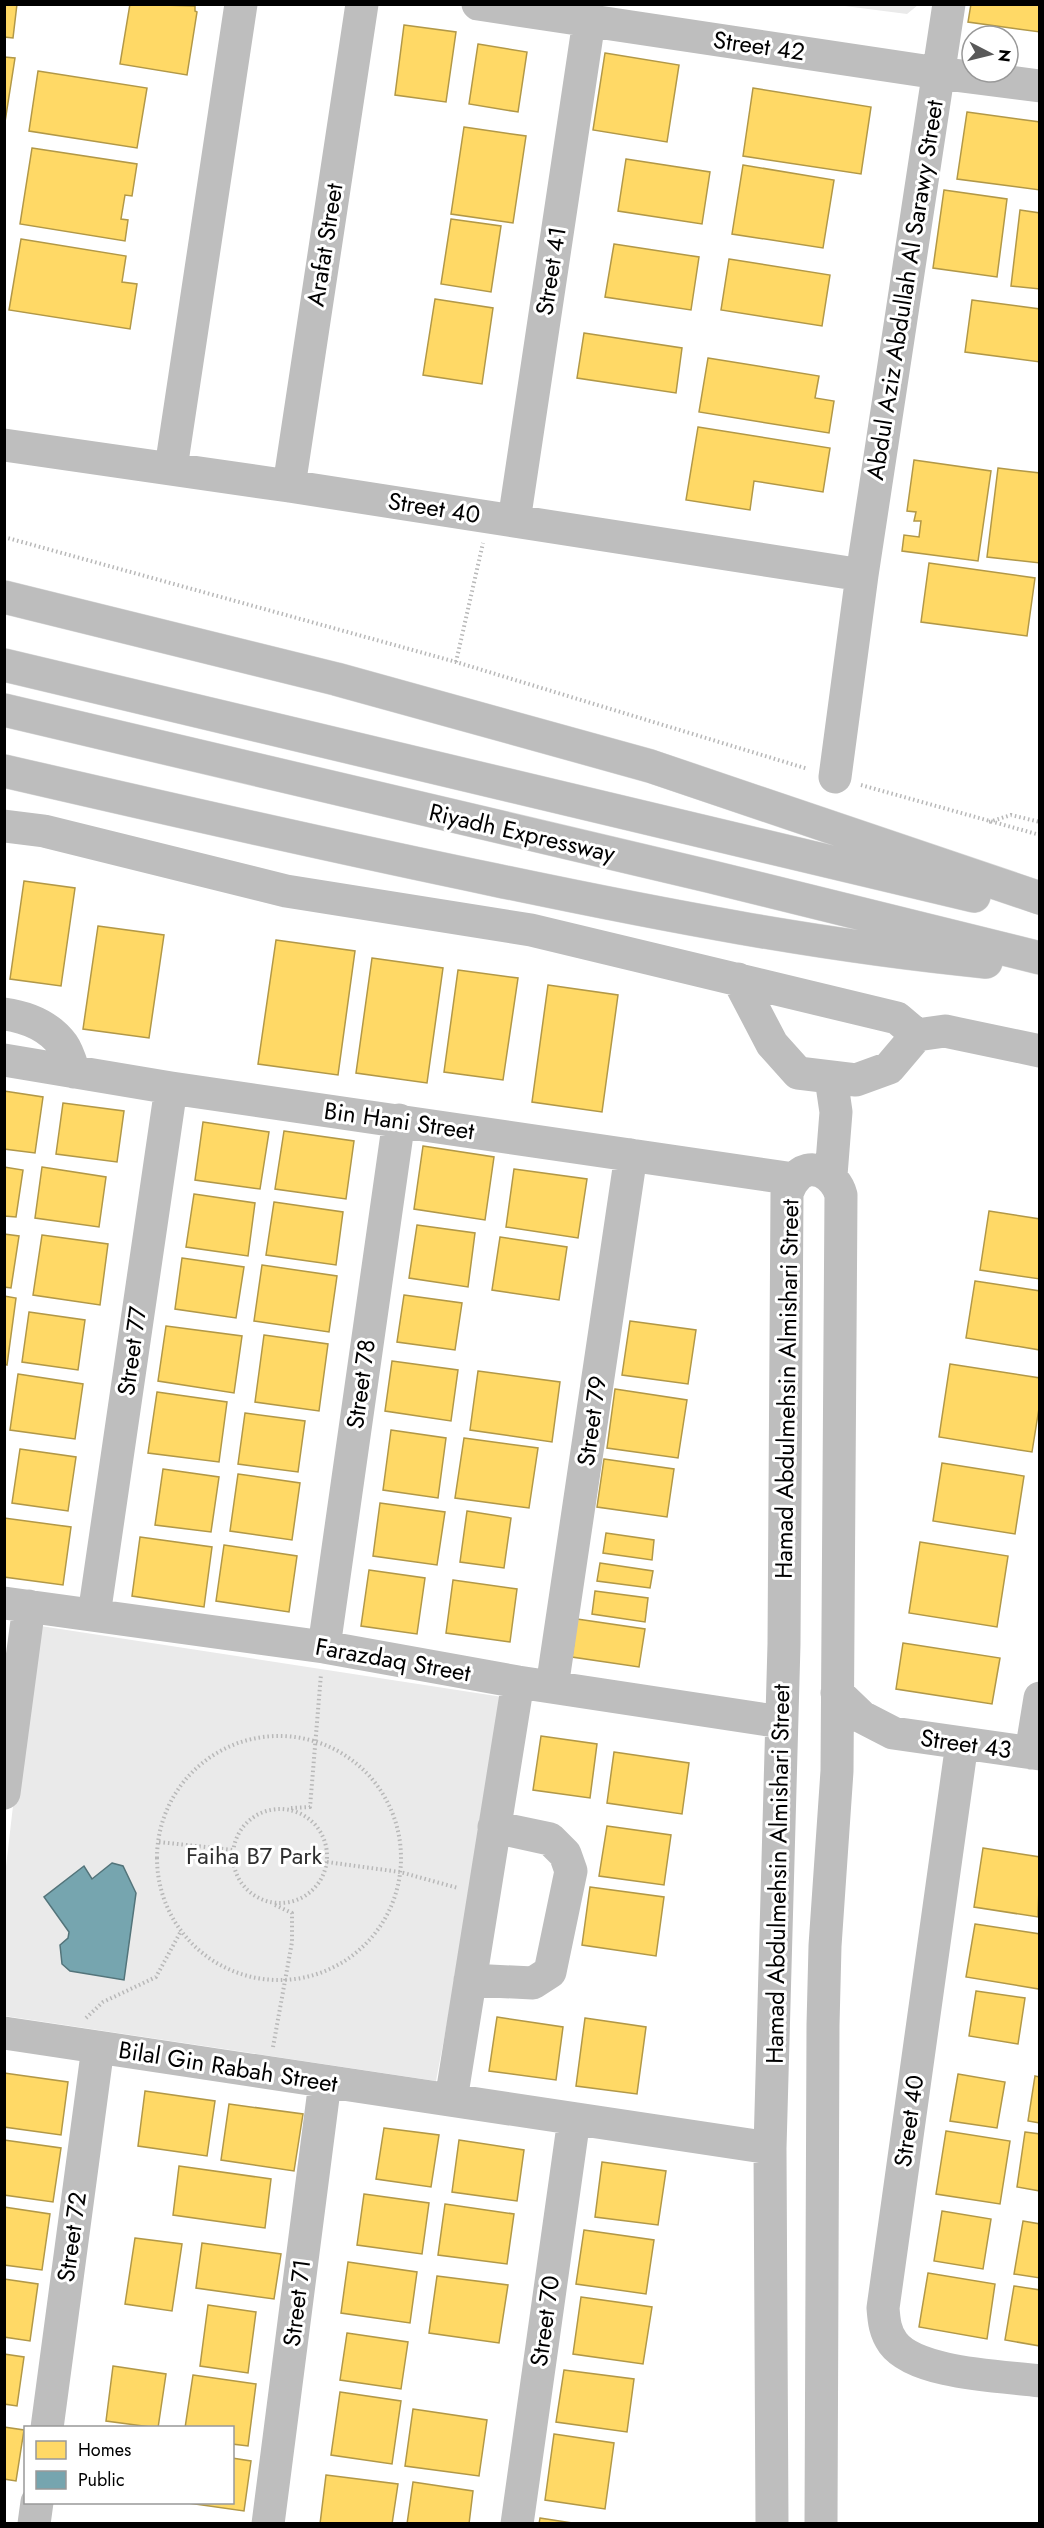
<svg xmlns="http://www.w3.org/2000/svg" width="1044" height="2528" font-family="Jost,sans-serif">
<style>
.green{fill:#eaeaea}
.homes{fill:#ffd966;stroke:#b29847;stroke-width:1.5}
.public{fill:#76a5af;stroke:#53747a;stroke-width:1.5}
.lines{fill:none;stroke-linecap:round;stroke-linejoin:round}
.highway-casing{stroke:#dbdbdb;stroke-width:34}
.path{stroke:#b8b8b8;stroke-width:4;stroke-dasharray:1.5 3;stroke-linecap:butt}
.minor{stroke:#bebebe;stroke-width:33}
.highway{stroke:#bdbdbd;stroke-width:33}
.labels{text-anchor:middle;stroke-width:6;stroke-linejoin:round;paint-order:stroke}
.street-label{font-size:24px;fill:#000;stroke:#fff}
.park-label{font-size:24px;fill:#2f2f2f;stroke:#fff}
</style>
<rect width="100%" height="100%" fill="#fff"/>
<!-- green -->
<path class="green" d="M 837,5 L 918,5 L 907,14 Z
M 34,1625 L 509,1698 L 436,2081 L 5,2016 L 5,1875 Z"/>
<!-- homes -->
<path class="homes" d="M 4,4 L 17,4 L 13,38 L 4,37 Z
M 130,4 L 195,6 L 195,11 L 197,12 L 187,75 L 120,64 Z
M 971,4 L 1040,4 L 1040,32 L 968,22 Z
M 404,25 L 456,32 L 446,102 L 395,95 Z
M 478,44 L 527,52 L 518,112 L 469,104 Z
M 605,53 L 679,65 L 667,142 L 593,130 Z
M 4,57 L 15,58 L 5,122 L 4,122 Z
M 38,71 L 147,88 L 137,148 L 29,131 Z
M 753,88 L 871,107 L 861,174 L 743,156 Z
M 967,112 L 1040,122 L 1040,190 L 957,179 Z
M 464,127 L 526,136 L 513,223 L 451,214 Z
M 32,148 L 137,164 L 132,196 L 125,195 L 121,219 L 128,220 L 125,241 L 20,224 Z
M 626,159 L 710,172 L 702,224 L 618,211 Z
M 743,165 L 834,180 L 823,248 L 732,234 Z
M 944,190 L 1007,199 L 997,277 L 933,268 Z
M 1020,210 L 1040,213 L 1040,289 L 1011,286 Z
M 451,219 L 501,226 L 491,292 L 441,284 Z
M 21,239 L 126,256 L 122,282 L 137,284 L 130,329 L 9,310 Z
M 614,244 L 699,257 L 691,310 L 605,297 Z
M 729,259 L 830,275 L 822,326 L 721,310 Z
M 435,299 L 493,308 L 482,384 L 423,375 Z
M 972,300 L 1040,309 L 1040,362 L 965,352 Z
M 584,333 L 682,348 L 676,393 L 577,378 Z
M 708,358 L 819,376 L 815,398 L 834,401 L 829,433 L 699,412 Z
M 698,427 L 830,448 L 823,492 L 754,481 L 750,510 L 686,500 Z
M 914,460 L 991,471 L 978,561 L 902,551 L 904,535 L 919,537 L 921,521 L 914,521 L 916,512 L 907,511 Z
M 998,468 L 1040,473 L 1040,563 L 987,557 Z
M 929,563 L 1035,578 L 1027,636 L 921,622 Z
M 24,881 L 75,888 L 61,986 L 10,979 Z
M 98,926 L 164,935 L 149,1038 L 83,1029 Z
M 276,940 L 355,951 L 338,1075 L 258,1064 Z
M 372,958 L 443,968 L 427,1083 L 356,1073 Z
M 458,970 L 518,978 L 503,1080 L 444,1072 Z
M 548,985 L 618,995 L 602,1112 L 532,1102 Z
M 4,1091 L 43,1097 L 35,1153 L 4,1149 Z
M 63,1103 L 124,1111 L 117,1162 L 56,1154 Z
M 203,1122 L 269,1132 L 260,1189 L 195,1180 Z
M 284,1131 L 354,1141 L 346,1199 L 275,1189 Z
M 423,1146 L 494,1157 L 485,1220 L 414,1209 Z
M 4,1167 L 23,1170 L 16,1217 L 4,1216 Z
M 42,1167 L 106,1177 L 99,1227 L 35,1218 Z
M 514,1169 L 587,1179 L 578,1238 L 506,1227 Z
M 194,1194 L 255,1203 L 248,1256 L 186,1247 Z
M 274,1202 L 343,1212 L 336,1265 L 266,1255 Z
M 989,1211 L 1040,1219 L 1040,1279 L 980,1270 Z
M 417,1225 L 475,1233 L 468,1287 L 409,1278 Z
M 4,1234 L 19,1236 L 11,1288 L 4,1287 Z
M 42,1235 L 108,1244 L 100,1305 L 33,1295 Z
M 500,1237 L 567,1247 L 559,1300 L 492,1290 Z
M 182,1258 L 244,1267 L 236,1318 L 175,1309 Z
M 262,1265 L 337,1276 L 329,1332 L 254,1321 Z
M 975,1281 L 1040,1291 L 1040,1350 L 966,1338 Z
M 404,1295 L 462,1303 L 455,1350 L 397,1342 Z
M 4,1296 L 16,1298 L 7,1365 L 4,1364 Z
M 29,1312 L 85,1320 L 78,1370 L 22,1362 Z
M 630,1321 L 696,1330 L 688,1384 L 622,1375 Z
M 166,1326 L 242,1336 L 234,1393 L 158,1381 Z
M 264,1335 L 328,1344 L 319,1411 L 255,1402 Z
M 392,1361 L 458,1370 L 451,1421 L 385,1411 Z
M 950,1364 L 1040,1378 L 1040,1402 L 1032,1452 L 939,1437 Z
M 478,1371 L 560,1382 L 552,1442 L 470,1430 Z
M 18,1374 L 83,1384 L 75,1439 L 10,1430 Z
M 615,1389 L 687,1400 L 678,1458 L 607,1448 Z
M 157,1392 L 227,1402 L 219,1462 L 148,1453 Z
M 245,1413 L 305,1421 L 298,1472 L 238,1464 Z
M 391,1430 L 446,1438 L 438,1498 L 383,1490 Z
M 464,1438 L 538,1448 L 529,1508 L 455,1498 Z
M 20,1449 L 76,1457 L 68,1511 L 12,1503 Z
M 604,1459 L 674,1469 L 667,1517 L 597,1507 Z
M 942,1463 L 1024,1476 L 1015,1534 L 933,1521 Z
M 163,1469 L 219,1477 L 211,1532 L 155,1525 Z
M 238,1474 L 300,1483 L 292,1540 L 230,1531 Z
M 380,1503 L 445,1512 L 437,1565 L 373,1556 Z
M 467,1511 L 511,1518 L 504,1568 L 460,1562 Z
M 4,1518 L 71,1527 L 63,1585 L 4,1577 Z
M 606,1533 L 654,1540 L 652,1560 L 603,1553 Z
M 140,1537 L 212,1547 L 204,1607 L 132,1596 Z
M 920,1542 L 1008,1556 L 997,1627 L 909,1613 Z
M 224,1545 L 297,1556 L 289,1612 L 216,1601 Z
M 600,1563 L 653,1571 L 650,1588 L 597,1581 Z
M 369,1570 L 425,1578 L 417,1634 L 361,1626 Z
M 453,1580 L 517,1589 L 510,1642 L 446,1633 Z
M 595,1591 L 648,1598 L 645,1622 L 592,1614 Z
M 577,1619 L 645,1629 L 639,1667 L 572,1657 Z
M 903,1643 L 1000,1658 L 992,1704 L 896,1689 Z
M 541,1736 L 597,1744 L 590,1798 L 533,1790 Z
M 614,1752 L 689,1763 L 682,1814 L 607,1803 Z
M 607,1826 L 671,1835 L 664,1885 L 599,1876 Z
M 983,1848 L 1040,1857 L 1038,1917 L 974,1907 Z
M 590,1887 L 664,1897 L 656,1956 L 582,1945 Z
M 975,1924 L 1040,1934 L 1039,1989 L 966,1977 Z
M 976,1991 L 1025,1998 L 1018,2044 L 969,2036 Z
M 497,2017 L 563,2027 L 556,2080 L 489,2071 Z
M 585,2018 L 646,2027 L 637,2094 L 576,2086 Z
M 4,2073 L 68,2082 L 61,2135 L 4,2127 Z
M 958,2074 L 1005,2082 L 997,2128 L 950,2121 Z
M 1035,2076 L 1040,2077 L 1040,2123 L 1028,2121 Z
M 145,2091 L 215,2101 L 207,2156 L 138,2146 Z
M 229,2104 L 303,2114 L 294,2171 L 221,2160 Z
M 384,2128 L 439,2135 L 431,2187 L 376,2179 Z
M 946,2131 L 1010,2141 L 1000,2204 L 936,2194 Z
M 1025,2132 L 1040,2134 L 1040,2191 L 1017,2187 Z
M 4,2140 L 61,2148 L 53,2202 L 4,2195 Z
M 459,2140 L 524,2150 L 517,2201 L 452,2192 Z
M 602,2162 L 666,2171 L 658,2225 L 595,2217 Z
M 179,2166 L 271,2179 L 265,2228 L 173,2215 Z
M 364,2194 L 429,2203 L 422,2254 L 357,2245 Z
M 445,2204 L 514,2214 L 507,2264 L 438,2255 Z
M 4,2207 L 50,2214 L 42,2270 L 4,2265 Z
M 942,2211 L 991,2219 L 983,2269 L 934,2261 Z
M 1023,2221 L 1040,2224 L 1040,2278 L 1014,2274 Z
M 584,2230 L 654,2240 L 646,2294 L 576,2284 Z
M 135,2238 L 182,2244 L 172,2311 L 125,2304 Z
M 202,2243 L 281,2254 L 274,2299 L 196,2288 Z
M 348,2262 L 417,2272 L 410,2323 L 341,2313 Z
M 928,2273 L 995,2284 L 987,2339 L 919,2327 Z
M 437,2276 L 508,2285 L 499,2343 L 429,2333 Z
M 4,2279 L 38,2284 L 30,2341 L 4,2337 Z
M 1014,2286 L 1040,2290 L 1040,2346 L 1005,2340 Z
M 581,2297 L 652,2307 L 643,2364 L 573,2354 Z
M 208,2305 L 256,2312 L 248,2373 L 200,2366 Z
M 347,2333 L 408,2342 L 401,2389 L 340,2380 Z
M 4,2354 L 24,2357 L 17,2406 L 4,2404 Z
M 113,2366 L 166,2374 L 158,2428 L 106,2421 Z
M 564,2370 L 634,2379 L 627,2432 L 556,2422 Z
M 193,2375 L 256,2384 L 248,2446 L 232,2444 L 232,2428 L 185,2428 Z
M 340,2392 L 401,2401 L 392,2464 L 331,2455 Z
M 413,2409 L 487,2420 L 479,2476 L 405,2466 Z
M 4,2427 L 24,2430 L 16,2481 L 4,2479 Z
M 554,2434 L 614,2443 L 605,2509 L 545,2500 Z
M 232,2458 L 251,2461 L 244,2511 L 181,2502 L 232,2502 Z
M 326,2475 L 398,2484 L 392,2524 L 320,2524 Z
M 413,2482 L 473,2491 L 469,2524 L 407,2524 Z
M 540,2518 L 579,2524 L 539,2524 Z"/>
<!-- public -->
<path class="public" d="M 112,1863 L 123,1866 L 136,1893 L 124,1980 L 70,1971 L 62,1964 L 60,1945 L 68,1938 L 69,1932 L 44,1897 L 84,1866 L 92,1879 Z"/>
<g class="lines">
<!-- highway casing -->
<g class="highway-casing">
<path id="highway" d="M 4,597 L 336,679 L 650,766 L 1040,898
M 4,665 L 974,896
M 4,710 L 708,876 L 1040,958
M 4,771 C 168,809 331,846 495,880 C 657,914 821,946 986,962"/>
</g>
<!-- path -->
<path class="path" d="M 4,537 L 456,662 L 808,769
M 456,662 L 483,543
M 861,785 L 1040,835
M 989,822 L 1011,815 L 1040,822
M157 1858a122 122 0 1 1 244 0a122 122 0 1 1-244 0Z
M 291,1808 L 310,1807 L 321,1674
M233 1856a47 47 0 1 1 94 0a47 47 0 1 1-94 0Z
M 159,1842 L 233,1850
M 327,1862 L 400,1872 L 458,1888
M 86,2018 L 103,2002 L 156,1977 L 181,1931
M 273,2047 L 292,1942 L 292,1913 L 275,1905"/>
<!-- minor -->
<path class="minor" d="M 478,4 L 938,73 L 1040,86
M 4,445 L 289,486 L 862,575
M 171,468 L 241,4
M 289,486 L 362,4
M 514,521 L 589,21
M 835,777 L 862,575 L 949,4
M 4,826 L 44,831 L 286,891 L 531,930 L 897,1018 L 917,1035
M 738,979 L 772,1044 L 798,1073 L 856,1080 L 889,1068 L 917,1035 L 945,1031 L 1040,1051
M 4,1014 C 26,1017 49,1026 63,1045 C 68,1052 71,1063 74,1072
M 4,1060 L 171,1088 L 794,1179
M 831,1078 L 836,1112 L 831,1175
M 4,1603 L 324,1647 L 518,1682 L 781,1722
M 94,1615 L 171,1088
M 324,1647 L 399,1120
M 552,1687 L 631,1155
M 837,1693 L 862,1717 L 893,1733 L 1040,1754
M 962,1743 L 883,2308 C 884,2321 885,2332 893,2343 C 916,2374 1002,2376 1040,2381
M 1031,1753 L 1040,1698
M 4,1793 L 29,1606
M 470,1980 L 533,1983 L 550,1972 L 571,1871 L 565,1854 L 550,1839 L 494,1827
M 4,2033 L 770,2148
M 451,2100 L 518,1682
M 47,2428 L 98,2047
M 34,2524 L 37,2502
M 268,2524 L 325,2082
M 517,2524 L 574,2119
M 772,2524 L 770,2148 L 784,1644 L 787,1193 C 789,1189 791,1183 794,1180 C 810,1158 836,1175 841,1195 L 837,1771 L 825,1946 L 823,2025 L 821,2524"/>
<!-- highway -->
<use href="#highway" class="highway"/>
</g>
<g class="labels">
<!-- street labels -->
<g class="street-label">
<text transform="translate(759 46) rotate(8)" y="8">Street 42</text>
<text transform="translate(325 245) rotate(-81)" y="8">Arafat Street</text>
<text transform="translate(551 271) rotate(-81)" y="8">Street 41</text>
<text transform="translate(905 290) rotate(-81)" y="8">Abdul Aziz Abdullah Al Sarawy Street</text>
<text transform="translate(434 508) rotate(9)" y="8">Street 40</text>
<text transform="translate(522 833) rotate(13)" y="8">Riyadh Expressway</text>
<text transform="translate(399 1121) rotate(8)" y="8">Bin Hani Street</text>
<text transform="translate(132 1351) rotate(-82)" y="8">Street 77</text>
<text transform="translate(361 1384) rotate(-82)" y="8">Street 78</text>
<text transform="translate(787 1389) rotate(-89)" y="8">Hamad Abdulmehsin Almishari Street</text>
<text transform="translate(592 1421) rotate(-82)" y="8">Street 79</text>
<text transform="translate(393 1660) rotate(10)" y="8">Farazdaq Street</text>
<text transform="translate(966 1744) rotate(8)" y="8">Street 43</text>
<text transform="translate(778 1874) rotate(-89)" y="8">Hamad Abdulmehsin Almishari Street</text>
<text transform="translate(228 2067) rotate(9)" y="8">Bilal Gin Rabah Street</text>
<text transform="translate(909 2121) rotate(-82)" y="8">Street 40</text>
<text transform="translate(72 2237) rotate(-82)" y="8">Street 72</text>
<text transform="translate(297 2303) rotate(-83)" y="8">Street 71</text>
<text transform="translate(545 2321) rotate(-82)" y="8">Street 70</text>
</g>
<!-- park labels -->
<g class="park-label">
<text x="254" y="1864">Faiha B7 Park</text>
</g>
</g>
<!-- border -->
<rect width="1044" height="2528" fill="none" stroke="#000000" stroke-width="12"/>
<!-- legend -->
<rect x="24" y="2426" width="210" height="78" fill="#ffffff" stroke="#999999" stroke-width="1.5"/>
<rect x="36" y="2441" width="30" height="18" fill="#ffd966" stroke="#999999" stroke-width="1.5"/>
<text x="78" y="2456" font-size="18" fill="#000000">Homes</text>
<rect x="36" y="2471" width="30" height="18" fill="#76a5af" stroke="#999999" stroke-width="1.5"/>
<text x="78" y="2486" font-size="18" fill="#000000">Public</text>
<!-- north arrow -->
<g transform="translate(990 54) rotate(97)"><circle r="28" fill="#ffffff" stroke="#999999" stroke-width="1.5"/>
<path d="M0-4.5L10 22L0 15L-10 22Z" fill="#595959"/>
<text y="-9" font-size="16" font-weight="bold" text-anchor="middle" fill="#000000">N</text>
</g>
</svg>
